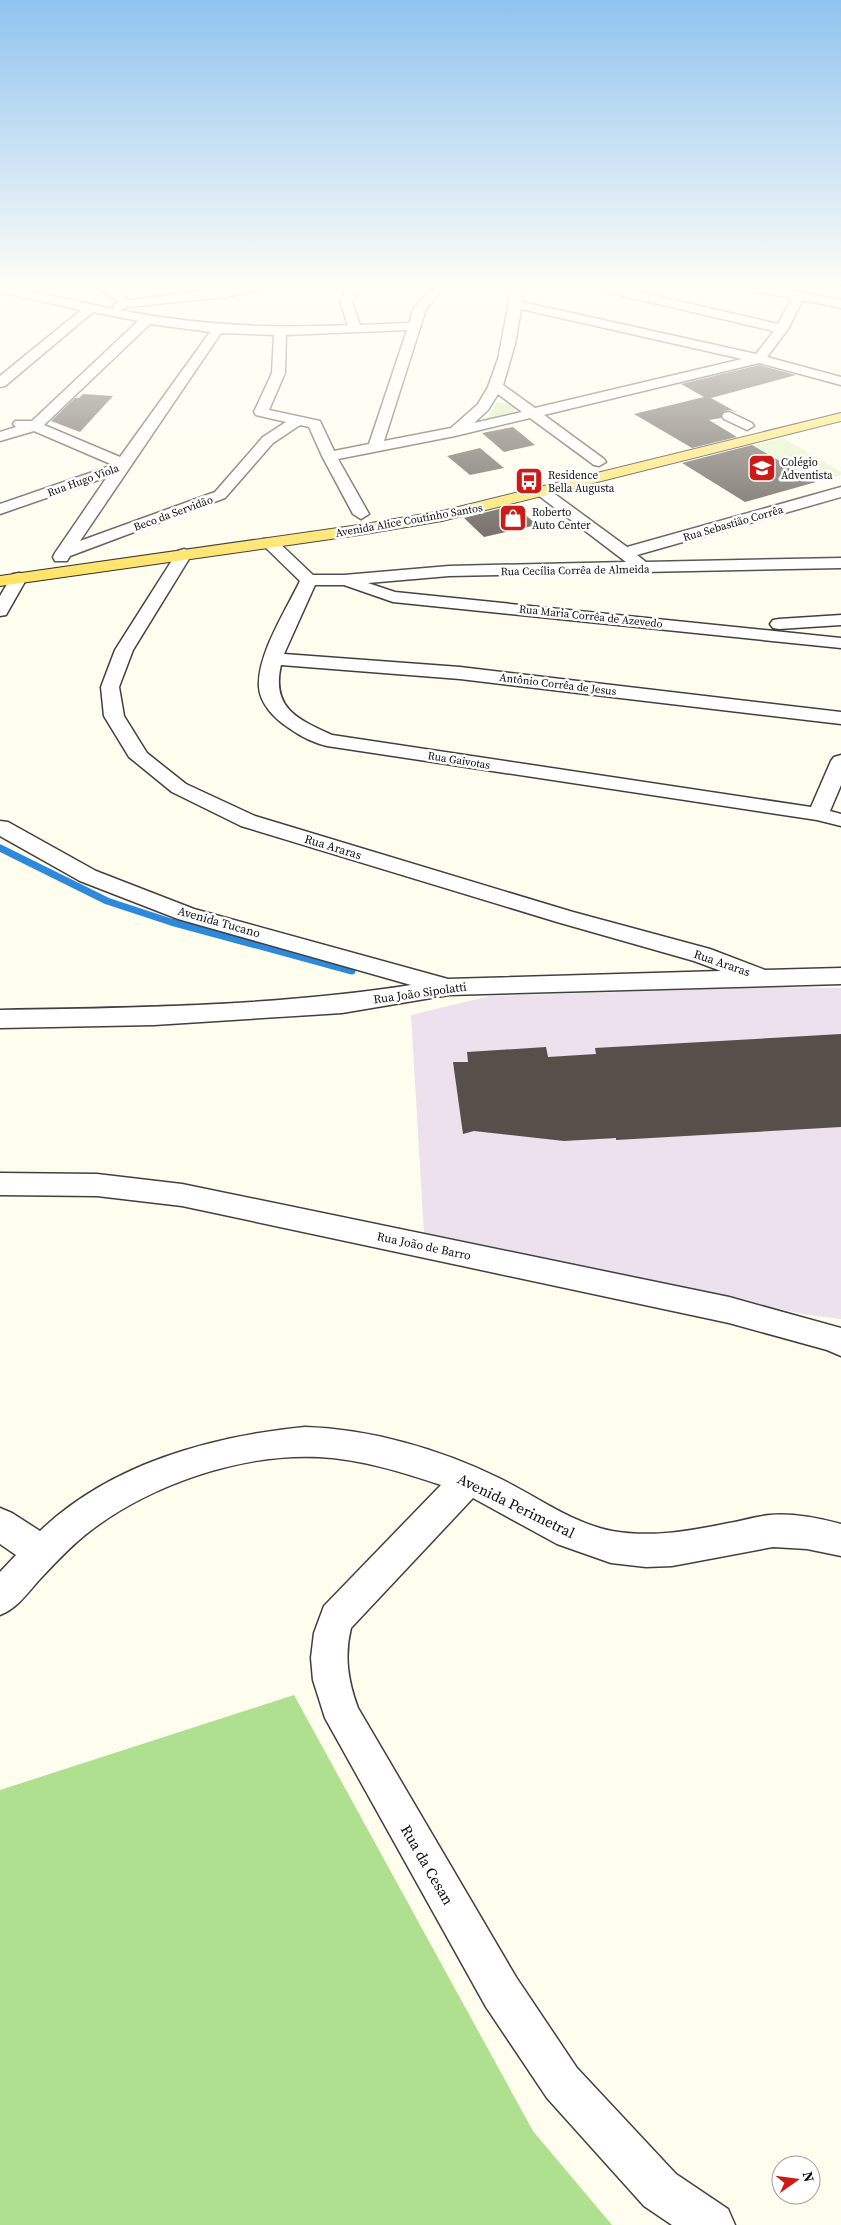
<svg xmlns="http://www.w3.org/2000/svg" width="841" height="2225" font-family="'Source Serif 4',serif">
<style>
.industrial{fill:#ede1ed}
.green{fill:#ceeeb3}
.forest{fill:#afe090}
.pitch{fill:#e1f4c6}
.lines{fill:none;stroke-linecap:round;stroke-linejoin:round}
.stream{stroke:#2c89db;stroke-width:7}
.building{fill:#574f49}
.minor-casing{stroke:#404040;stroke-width:3}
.major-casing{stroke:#1e1e1e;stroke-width:2}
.minor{fill:#fff;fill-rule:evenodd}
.major{fill:#ffe25e;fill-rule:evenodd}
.labels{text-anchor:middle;stroke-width:5;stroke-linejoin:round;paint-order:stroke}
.far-poi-label{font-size:11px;fill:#0d0d0d;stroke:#fff;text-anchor:start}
.far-street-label{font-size:11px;fill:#0d0d0d;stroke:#fff}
.street-label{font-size:12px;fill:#0d0d0d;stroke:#fff}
.near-street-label{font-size:15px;fill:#0d0d0d;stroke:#fff}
</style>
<rect width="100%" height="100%" fill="#fffdee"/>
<!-- industrial -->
<path class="industrial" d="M 772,987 L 841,988 L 841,1319 L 808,1315 L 424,1234 L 411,1015 L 490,996 Z"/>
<!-- green -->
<path class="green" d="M 497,402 L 510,404 L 515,409 L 514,413 L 495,419 L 487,418 Z"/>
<!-- forest -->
<path class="forest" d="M 294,1695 L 533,2131 L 612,2225 L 0,2225 L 0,1790 Z"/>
<!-- pitch -->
<path class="pitch" d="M 783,438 L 841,472 L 841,475 L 816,482 L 752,445 Z"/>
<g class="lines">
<!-- stream -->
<path class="stream" d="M 0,848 L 107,901 L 171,922 L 352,971"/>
</g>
<!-- building -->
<path class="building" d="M 759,365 L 796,375 L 711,398 L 738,413 L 730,410 L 724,411 L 721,418 L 709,420 L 737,437 L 692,448 L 634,414 L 704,397 L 681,384 Z
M 83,394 L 113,396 L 80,432 L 51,421 L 75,398 L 79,398 Z
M 513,427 L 535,445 L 504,452 L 482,433 Z
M 752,445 L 816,482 L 745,502 L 682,463 Z
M 480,448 L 504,468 L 470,475 L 447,456 Z
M 514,505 L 537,525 L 484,537 L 464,518 Z
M 841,1034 L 841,1127 L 616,1140 L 616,1138 L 564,1141 L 474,1131 L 463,1134 L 453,1062 L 468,1062 L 467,1052 L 546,1047 L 548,1057 L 596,1054 L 595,1048 Z"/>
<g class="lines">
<!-- minor casing -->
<g class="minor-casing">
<path id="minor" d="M 0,287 L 11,287 L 113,309 L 114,304 L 119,302 L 96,287 L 110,287 L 130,300 L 239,287 L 264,287 L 262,289 L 226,297 L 128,307 L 119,310 C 195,325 270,329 348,325 L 340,302 L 347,287 L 359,287 L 352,302 L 360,325 L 409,323 L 414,308 L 433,287 L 445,287 L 426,309 L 384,441 L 451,428 L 478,404 L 488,387 L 498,359 L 512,287 L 524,287 L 522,302 L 756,354 L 774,331 L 603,291 L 597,287 L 618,287 L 778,324 L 792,298 L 752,291 L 746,287 L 771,287 L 841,300 L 841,308 L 803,300 L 788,329 L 767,357 L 841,377 L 841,385 L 759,363 L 544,415 L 604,459 L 606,462 L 599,466 L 594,465 L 530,418 L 455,436 L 338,459 L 369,514 L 361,519 L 353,514 L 322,456 L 309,427 L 300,425 L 273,443 L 225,498 L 70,556 L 67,561 L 55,561 L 53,557 L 55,553 L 107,477 L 0,514 L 0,504 L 113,465 L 34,431 L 0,441 L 0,432 L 16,427 L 13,424 L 15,421 L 32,421 L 138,321 L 93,312 L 5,386 L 0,387 L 0,376 L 81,310 L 0,292 ZM 521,309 L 742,359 L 535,408 L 503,385 L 515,344 ZM 150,324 L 210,332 L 120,457 L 44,425 ZM 407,330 L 369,444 L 334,451 L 320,421 L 269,410 L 285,373 L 286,335 ZM 221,333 L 274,335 L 272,373 L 254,412 L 256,415 L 286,422 L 263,437 L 215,492 L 80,541 ZM 498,394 L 522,412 L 474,423 L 488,410 Z
M 729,412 L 752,423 L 754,426 L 747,430 L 724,419 L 722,416 L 724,413 Z
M 543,487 L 548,489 L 627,547 L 841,487 L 841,497 L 637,555 L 646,562 L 841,558 L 841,568 L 449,576 L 368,583 L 395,592 L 841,638 L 841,648 L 393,602 L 344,585 L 315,585 L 284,654 L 460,667 L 841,712 L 841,724 L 460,679 L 281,665 C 271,708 297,719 332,735 L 811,807 L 831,761 L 834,757 L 841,755 L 841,785 L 830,811 L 841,814 L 841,826 L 817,820 L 327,746 C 314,743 300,736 289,728 C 275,719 260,704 259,687 C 257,655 286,610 300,581 L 263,545 L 261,542 L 263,539 L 275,539 L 313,575 L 344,575 L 449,566 L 626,562 L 538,495 L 535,492 L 538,489 Z
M 184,549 L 190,551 L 192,554 L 133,650 L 119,687 L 124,716 L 147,753 L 186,784 L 255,816 L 573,912 L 710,949 L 765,970 L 841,968 L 841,984 L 449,995 L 342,1013 L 154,1025 L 0,1028 L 0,1010 C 137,1008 275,1006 411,985 L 178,919 L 80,881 L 0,836 L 0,821 L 8,822 L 96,871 L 194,909 L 448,979 L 721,971 L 694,961 L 557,922 L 241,826 L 172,792 L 129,757 L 104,716 L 101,687 L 115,650 L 176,554 L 178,551 Z
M 19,573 L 25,574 L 27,578 L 6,615 L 0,616 L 0,596 L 13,574 Z
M 841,615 L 841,625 L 779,629 L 773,628 L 770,624 L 773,620 L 779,619 Z
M 0,1173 L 97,1174 L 182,1184 L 729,1297 L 841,1328 L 841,1356 L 827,1350 L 729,1323 L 182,1206 L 97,1196 L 0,1195 Z
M 305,1427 C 370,1429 440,1449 499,1478 C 536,1496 571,1523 612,1531 C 651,1538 690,1531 729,1523 C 742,1521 756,1516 770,1515 C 794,1513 818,1518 841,1524 L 841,1556 L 807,1549 L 773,1547 L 672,1566 L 646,1567 L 611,1563 L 557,1544 L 473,1498 L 351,1628 C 344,1656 348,1681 358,1708 L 516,1977 L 577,2068 L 676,2174 L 728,2209 L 735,2225 L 672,2225 L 644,2206 L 547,2098 L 486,2007 L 325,1718 L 313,1680 L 311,1658 L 314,1633 L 324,1606 L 441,1485 C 402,1472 360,1459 319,1457 C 240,1453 146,1486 85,1535 C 69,1548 55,1563 41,1578 C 28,1592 18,1608 0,1615 L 0,1572 L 16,1555 L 0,1544 L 0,1508 L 12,1513 L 40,1531 C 110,1464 211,1436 305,1427 Z"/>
</g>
<!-- major casing -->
<g class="major-casing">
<path id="major" d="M 841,413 L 841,421 L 442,521 L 359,535 L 0,586 L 0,576 L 359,525 L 442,511 Z"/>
</g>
<!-- minor -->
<use href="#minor" class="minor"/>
<!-- major -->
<use href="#major" class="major"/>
</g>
<!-- sky -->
<linearGradient id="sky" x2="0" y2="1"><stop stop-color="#90c3f0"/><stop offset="0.48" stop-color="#fffef7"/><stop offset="1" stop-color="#fffef7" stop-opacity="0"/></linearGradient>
<rect width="841" height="599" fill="url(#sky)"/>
<!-- icons -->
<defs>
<g id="school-square" transform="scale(1.4375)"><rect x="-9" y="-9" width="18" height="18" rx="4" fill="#cc1a17" stroke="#fff"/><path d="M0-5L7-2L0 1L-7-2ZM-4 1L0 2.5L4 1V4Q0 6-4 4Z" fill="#fff"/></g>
<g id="bus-square" transform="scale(1.4375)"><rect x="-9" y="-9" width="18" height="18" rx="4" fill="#cc1a17" stroke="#fff"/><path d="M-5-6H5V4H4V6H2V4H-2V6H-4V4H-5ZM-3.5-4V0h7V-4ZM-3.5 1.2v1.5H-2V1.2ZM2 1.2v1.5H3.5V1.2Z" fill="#fff"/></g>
<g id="shop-square" transform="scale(1.4375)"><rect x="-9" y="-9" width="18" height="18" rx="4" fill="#cc1a17" stroke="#fff"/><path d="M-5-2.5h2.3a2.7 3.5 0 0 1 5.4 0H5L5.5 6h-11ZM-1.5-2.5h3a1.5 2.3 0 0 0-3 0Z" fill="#fff"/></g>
</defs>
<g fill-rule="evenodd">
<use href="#school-square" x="762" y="468"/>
<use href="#bus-square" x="529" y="481"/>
<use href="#shop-square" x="513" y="518"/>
</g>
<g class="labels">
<!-- far-poi labels -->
<g class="far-poi-label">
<text x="781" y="466">Colégio<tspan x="781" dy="13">Adventista</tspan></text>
<text x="548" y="479">Residence<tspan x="548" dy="13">Bella Augusta</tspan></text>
<text x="532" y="516">Roberto<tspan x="532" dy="13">Auto Center</tspan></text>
</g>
<!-- far-street labels -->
<g class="far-street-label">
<text transform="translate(83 480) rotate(-20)" y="4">Rua Hugo Viola</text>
<text transform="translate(173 513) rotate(-20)" y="4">Beco da Servidão</text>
<text transform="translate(409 520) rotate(-10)" y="4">Avenida Alice Coutinho Santos</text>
<text transform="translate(733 523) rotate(-16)" y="4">Rua Sebastião Corrêa</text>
<text transform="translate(575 570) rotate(-1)" y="4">Rua Cecília Corrêa de Almeida</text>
<text transform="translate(591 616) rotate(6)" y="4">Rua Maria Corrêa de Azevedo</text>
<text transform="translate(558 684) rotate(7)" y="4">Antônio Corrêa de Jesus</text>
<text transform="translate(459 760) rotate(9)" y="4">Rua Gaivotas</text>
</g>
<!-- street labels -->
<g class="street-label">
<text transform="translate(333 847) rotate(17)" y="4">Rua Araras</text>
<text transform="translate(219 922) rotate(16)" y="4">Avenida Tucano</text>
<text transform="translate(722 963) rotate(19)" y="4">Rua Araras</text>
<text transform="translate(420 993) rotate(-8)" y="4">Rua João Sipolatti</text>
<text transform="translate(424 1246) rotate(12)" y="4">Rua João de Barro</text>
</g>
<!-- near-street labels -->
<g class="near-street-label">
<text transform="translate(516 1506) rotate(26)" y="5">Avenida Perimetral</text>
<text transform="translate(427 1865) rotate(60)" y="5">Rua da Cesan</text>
</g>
</g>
<!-- north arrow -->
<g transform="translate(796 2180) rotate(76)"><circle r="24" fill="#ffffff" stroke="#9e9e9e"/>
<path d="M0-4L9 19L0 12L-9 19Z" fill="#cc1a17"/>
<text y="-8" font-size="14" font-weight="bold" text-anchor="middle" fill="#0d0d0d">N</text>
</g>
</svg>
